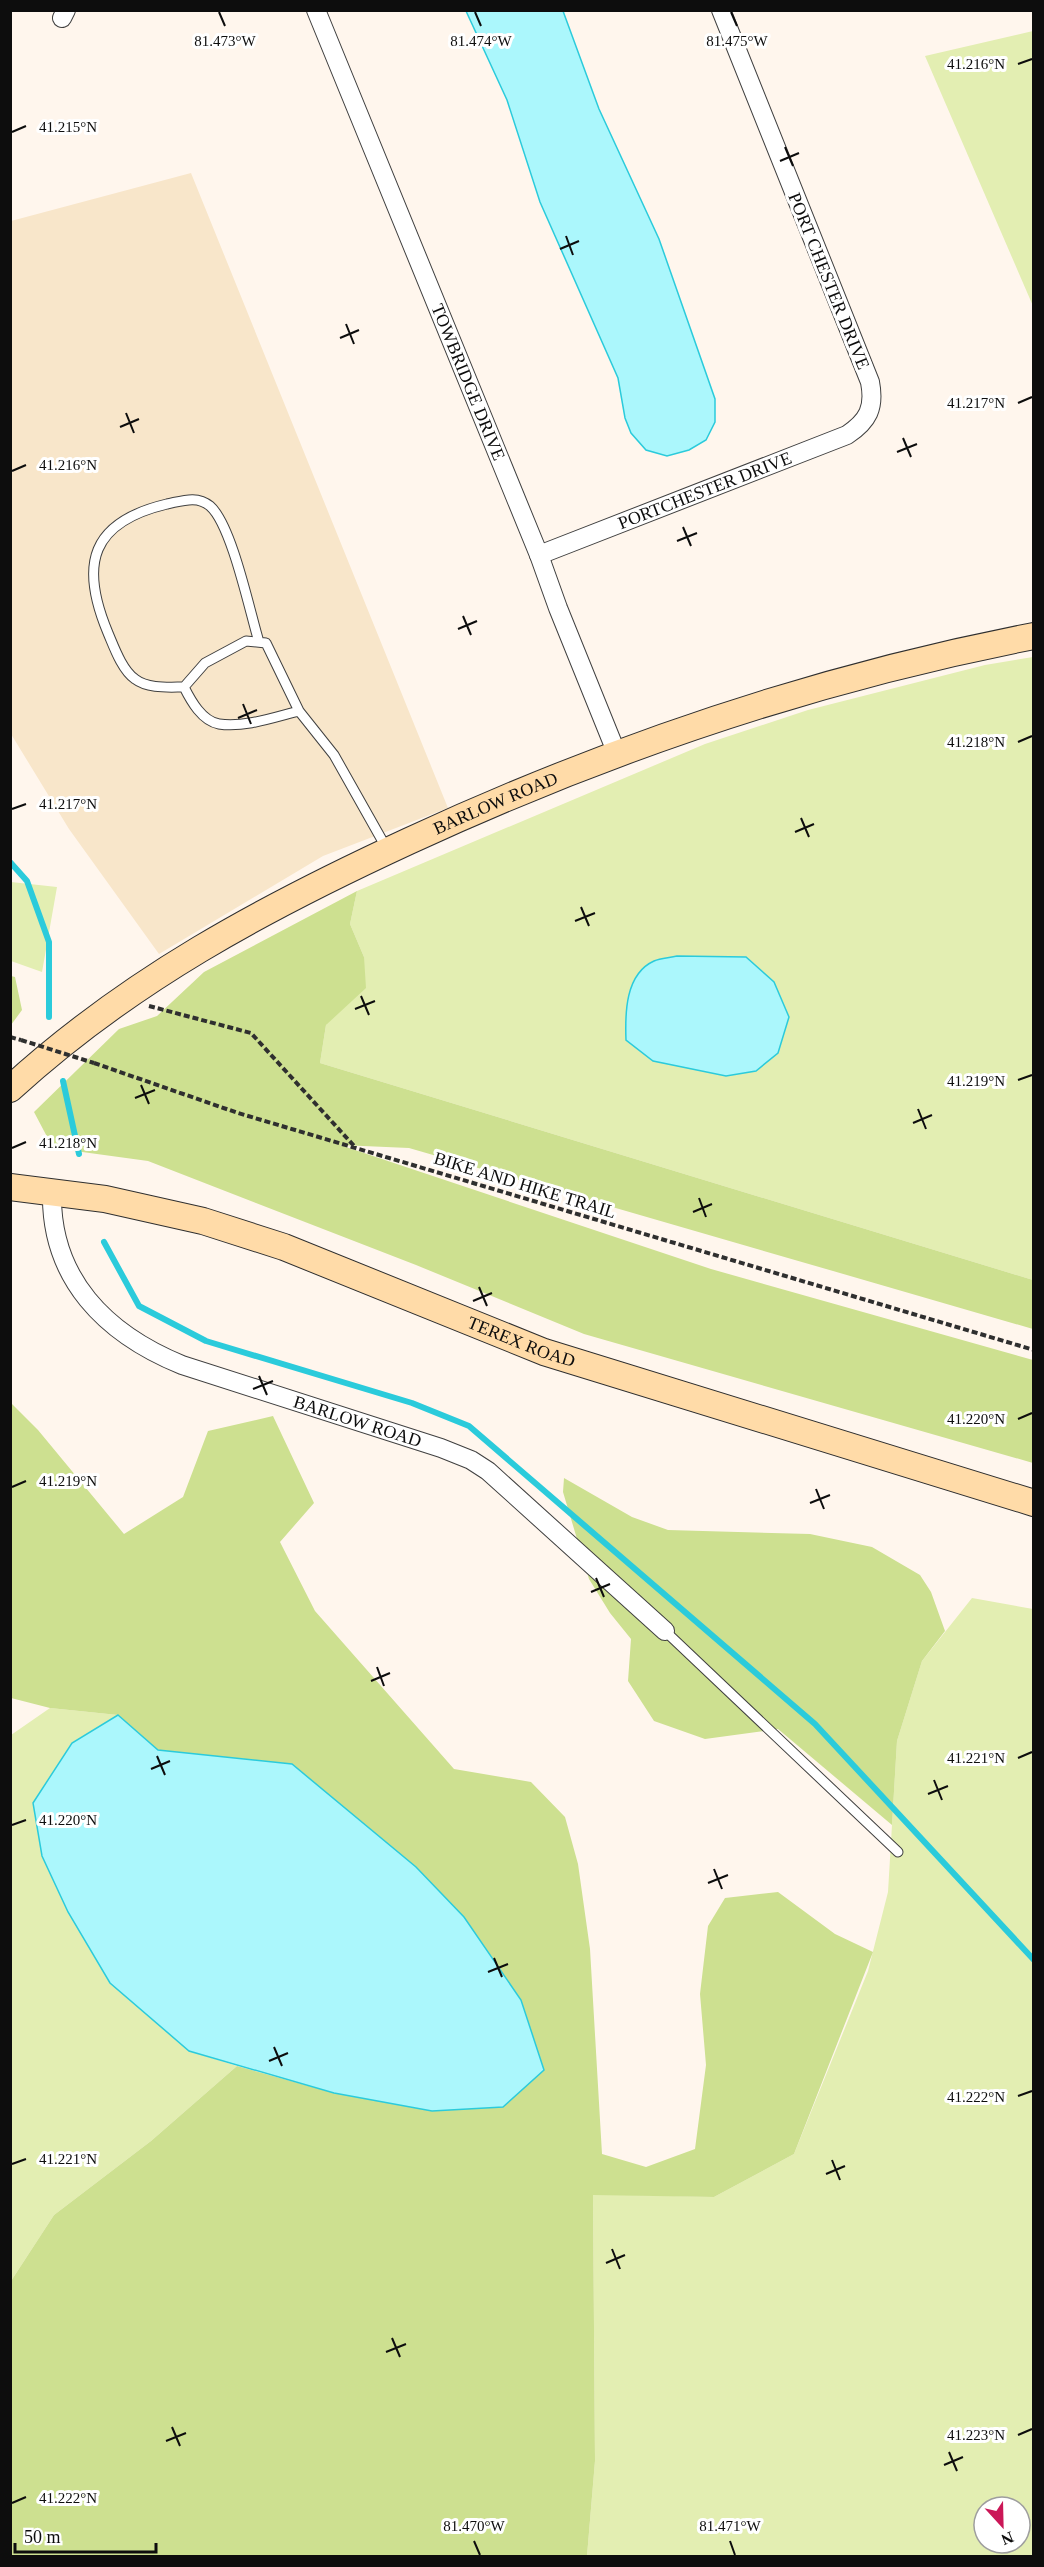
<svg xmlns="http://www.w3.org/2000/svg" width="1044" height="2567" font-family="Georgia,serif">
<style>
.farmland{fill:#f8e6ca}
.green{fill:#e3eeb2;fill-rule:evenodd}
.forest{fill:#cde090}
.water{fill:#abf7fc;stroke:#2bcbdb;stroke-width:1.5}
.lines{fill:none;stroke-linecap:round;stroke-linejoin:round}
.stream{stroke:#2bcbdb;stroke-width:6}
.lane-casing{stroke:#404040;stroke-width:11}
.street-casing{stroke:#404040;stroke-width:20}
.secondary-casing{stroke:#2f2f2f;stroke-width:28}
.path{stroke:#2f2f2f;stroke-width:4;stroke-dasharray:6 3;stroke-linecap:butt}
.lane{stroke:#fff;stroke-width:9}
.street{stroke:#fff;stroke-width:18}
.secondary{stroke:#ffdba8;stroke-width:26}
.path-bridge{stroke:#2f2f2f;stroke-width:4;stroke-dasharray:6 3;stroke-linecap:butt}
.ticks{fill:none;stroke:#0d0d0d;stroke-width:2}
.labels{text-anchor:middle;stroke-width:6;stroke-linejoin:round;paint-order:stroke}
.street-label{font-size:18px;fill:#0d0d0d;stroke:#fff}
.ticks-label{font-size:15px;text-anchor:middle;fill:#0d0d0d;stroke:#fff;stroke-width:6;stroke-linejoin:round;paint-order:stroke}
</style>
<rect width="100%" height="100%" fill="#fff6ed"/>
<!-- farmland -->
<path class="farmland" d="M 191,173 L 448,808 L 323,856 L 159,954 L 69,829 L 11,734 L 11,221 Z"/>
<!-- green -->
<path class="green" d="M 1033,31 L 1034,31 L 1033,306 L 925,56 Z
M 1033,657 L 1033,1280 L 320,1063 L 326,1025 L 364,957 L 350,924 L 357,891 L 705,744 L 808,710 L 985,665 Z
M 11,882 L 57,887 L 42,972 L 11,961 Z
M 972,1598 L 1033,1609 L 1033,2556 L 587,2556 L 595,2461 L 593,2194 L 714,2197 L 794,2154 L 868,1971 L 888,1892 L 897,1741 L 922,1661 ZM 984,2507 L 1020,2507 L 1020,2543 L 984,2543 Z
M 50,1708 L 118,1715 L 72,1743 L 42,1856 L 68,1912 L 110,1983 L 189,2051 L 237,2066 L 151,2141 L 54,2215 L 11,2281 L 11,1735 Z"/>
<!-- forest -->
<path class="forest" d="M 357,891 L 350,924 L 364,957 L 366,988 L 326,1025 L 320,1063 L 1033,1280 L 1033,1329 L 409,1148 L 340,1145 L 711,1269 L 1033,1360 L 1033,1463 L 584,1334 L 416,1265 L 148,1161 L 53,1148 L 34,1112 L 119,1029 L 157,1016 L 204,972 Z
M 11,976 L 15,977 L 22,1010 L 11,1025 Z
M 10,1402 L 38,1430 L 124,1534 L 183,1497 L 208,1431 L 273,1416 L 314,1503 L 280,1542 L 315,1611 L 454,1769 L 531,1782 L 565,1817 L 578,1864 L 590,1949 L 602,2154 L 646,2167 L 695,2149 L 706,2065 L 700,1994 L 708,1926 L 725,1898 L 778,1892 L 835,1934 L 873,1952 L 794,2154 L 714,2197 L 593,2195 L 595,2461 L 587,2556 L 11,2556 L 11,2281 L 54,2215 L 151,2141 L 237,2066 L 334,2093 L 432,2111 L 416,1867 L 292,1764 L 158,1750 L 118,1715 L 50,1708 L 11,1698 Z
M 564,1478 L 632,1517 L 668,1530 L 810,1534 L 872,1547 L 920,1575 L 931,1592 L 945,1631 L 922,1661 L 897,1741 L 892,1825 L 778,1729 L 705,1739 L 654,1721 L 628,1681 L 631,1639 L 610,1613 L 589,1579 L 563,1492 Z"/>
<!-- water -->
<path class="water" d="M 466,11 L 563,11 L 599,109 L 659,239 L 715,399 L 715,422 L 706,440 L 689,450 L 667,456 L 646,450 L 631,433 L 625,418 L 618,378 L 540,202 L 507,100 Z
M 677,956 L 746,957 L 774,982 L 789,1017 L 778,1053 L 756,1071 L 726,1076 L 653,1061 L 626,1040 C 625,1014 625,974 654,961 C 661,958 670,958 677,956 Z
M 118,1715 L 158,1750 L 292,1764 L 416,1867 L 464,1917 L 521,2000 L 544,2070 L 503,2107 L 432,2111 L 334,2093 L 189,2051 L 110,1983 L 68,1912 L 42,1856 L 33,1803 L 72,1743 Z"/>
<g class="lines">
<!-- stream -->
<path class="stream" d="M 10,862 L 27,881 L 49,942 L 49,1017
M 63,1081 L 79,1154
M 104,1242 L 139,1306 L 206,1341 L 412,1403 L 469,1426 L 815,1724 L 1034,1960"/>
<!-- lane casing -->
<g class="lane-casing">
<path id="lane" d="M 184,687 C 169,687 148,689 135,679 C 122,670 114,647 108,633 C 79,564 91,522 167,504 C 182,501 197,495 210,506 C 232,525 250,613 259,642
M 299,711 C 275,717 244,728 219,724 C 202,721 191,701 184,687 L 205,663 L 246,641 L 266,643 L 299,711 L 334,755 L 387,849
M 665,1631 L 898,1852"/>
</g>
<!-- street casing -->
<g class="street-casing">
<g id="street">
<path id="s1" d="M 316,10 L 539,555 L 558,608 L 617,754"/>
<path d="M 62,18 L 66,10"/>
<path id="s2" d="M 539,555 L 847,435 C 868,421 875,408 870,382 L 721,10"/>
<path id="s3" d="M 52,1192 C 50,1279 106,1334 182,1365 L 441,1448 L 471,1460 L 488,1471 L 665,1631"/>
</g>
</g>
<!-- secondary casing -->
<g class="secondary-casing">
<g id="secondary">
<path id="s4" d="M 10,1089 C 129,980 264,908 409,841 C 610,748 816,678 1034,636"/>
<path id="s5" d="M 10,1187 L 105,1199 L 203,1221 L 284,1247 L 544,1352 L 1034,1503"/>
</g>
</g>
<!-- path -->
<path class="path" d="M 149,1006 L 251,1033 L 355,1147
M 10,1037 L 21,1040
M 94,1063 L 238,1113 L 1034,1350"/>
<!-- lane -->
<use href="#lane" class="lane"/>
<!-- street -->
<use href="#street" class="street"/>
<!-- secondary -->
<use href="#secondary" class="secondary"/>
<!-- path-bridge -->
<path class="path-bridge" d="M 21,1040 L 94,1063"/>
</g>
<!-- ticks -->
<path class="ticks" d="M 219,12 L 225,26M 475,12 L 481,26M 731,12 L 737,26M 1018,64 L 1032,59M 12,132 L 26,126M 785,147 L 793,166M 780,161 L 799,153M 566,236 L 573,255M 560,249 L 579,241M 346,324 L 354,344M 340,338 L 359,330M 1018,403 L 1032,397M 126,413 L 134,433M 120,427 L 139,419M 903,438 L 911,457M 897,452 L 917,444M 12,471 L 26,465M 683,527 L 691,546M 677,541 L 697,533M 463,616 L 471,635M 458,629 L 477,621M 243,704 L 251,724M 238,718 L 257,710M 1018,742 L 1032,736M 12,809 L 26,804M 801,818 L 809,837M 795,832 L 814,824M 581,907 L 589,926M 575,921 L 595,913M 361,996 L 369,1015M 355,1009 L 375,1001M 1018,1080 L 1032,1075M 141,1085 L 149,1104M 135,1098 L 155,1090M 918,1109 L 926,1129M 913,1123 L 932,1115M 12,1148 L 26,1142M 699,1198 L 706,1217M 693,1212 L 712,1204M 479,1287 L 487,1306M 473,1301 L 492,1293M 259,1376 L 267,1395M 253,1389 L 273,1381M 1018,1419 L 1032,1413M 12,1487 L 26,1481M 816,1489 L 824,1509M 810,1503 L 830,1495M 596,1578 L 604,1597M 591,1592 L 610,1584M 377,1667 L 384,1686M 371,1681 L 390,1673M 157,1756 L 165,1775M 1018,1758 L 1032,1752M 151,1769 L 170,1761M 934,1780 L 942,1800M 928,1794 L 948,1786M 12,1825 L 26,1820M 714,1869 L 722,1889M 708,1883 L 728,1875M 494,1958 L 502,1977M 488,1972 L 508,1964M 274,2047 L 282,2066M 269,2061 L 288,2053M 1018,2096 L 1032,2091M 832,2160 L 840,2180M 12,2164 L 26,2159M 826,2174 L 845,2166M 612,2249 L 620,2269M 606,2263 L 625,2255M 392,2338 L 400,2357M 386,2352 L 406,2344M 172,2427 L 180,2446M 1018,2435 L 1032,2429M 166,2441 L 186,2433M 949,2452 L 957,2471M 944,2465 L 963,2457M 12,2503 L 26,2497M 474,2541 L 480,2555M 730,2541 L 735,2555"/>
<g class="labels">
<!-- street labels -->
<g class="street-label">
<text transform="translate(829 281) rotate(68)" y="6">PORT CHESTER DRIVE</text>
<text dy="6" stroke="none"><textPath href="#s1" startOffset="402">TOWBRIDGE DRIVE</textPath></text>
<text dy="6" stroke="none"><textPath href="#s2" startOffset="178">PORTCHESTER DRIVE</textPath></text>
<text dy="6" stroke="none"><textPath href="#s4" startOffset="566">BARLOW ROAD</textPath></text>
<text transform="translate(525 1185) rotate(17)" y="6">BIKE AND HIKE TRAIL</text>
<text dy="6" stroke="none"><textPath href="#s5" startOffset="537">TEREX ROAD</textPath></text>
<text dy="6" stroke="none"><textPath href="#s3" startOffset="416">BARLOW ROAD</textPath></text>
</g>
</g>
<g class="ticks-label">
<text x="225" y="46">81.473°W</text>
<text x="481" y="46">81.474°W</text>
<text x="737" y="46">81.475°W</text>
<text x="976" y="69">41.216°N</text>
<text x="68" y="132">41.215°N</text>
<text x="976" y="408">41.217°N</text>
<text x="68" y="470">41.216°N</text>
<text x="976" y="747">41.218°N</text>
<text x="68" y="809">41.217°N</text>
<text x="976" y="1086">41.219°N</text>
<text x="68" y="1148">41.218°N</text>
<text x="976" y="1424">41.220°N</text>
<text x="68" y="1486">41.219°N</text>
<text x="976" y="1763">41.221°N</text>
<text x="68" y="1825">41.220°N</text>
<text x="976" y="2102">41.222°N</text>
<text x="68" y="2164">41.221°N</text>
<text x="976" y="2440">41.223°N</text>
<text x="68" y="2503">41.222°N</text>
<text x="474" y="2531">81.470°W</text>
<text x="730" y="2531">81.471°W</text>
</g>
<!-- border -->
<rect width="1044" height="2567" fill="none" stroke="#0d0d0d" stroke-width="24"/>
<!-- north arrow -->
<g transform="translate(1002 2525) rotate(158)"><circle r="28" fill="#ffffff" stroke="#9e9e9e" stroke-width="1.5"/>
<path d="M0-4.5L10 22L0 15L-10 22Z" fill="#cb1757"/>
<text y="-9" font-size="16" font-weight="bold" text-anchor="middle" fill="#0d0d0d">N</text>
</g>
<!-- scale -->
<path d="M15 2543v9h141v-9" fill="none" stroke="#0d0d0d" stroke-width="3"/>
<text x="24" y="2543" font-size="18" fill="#0d0d0d" stroke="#ffffff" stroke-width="4.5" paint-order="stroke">50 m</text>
</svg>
